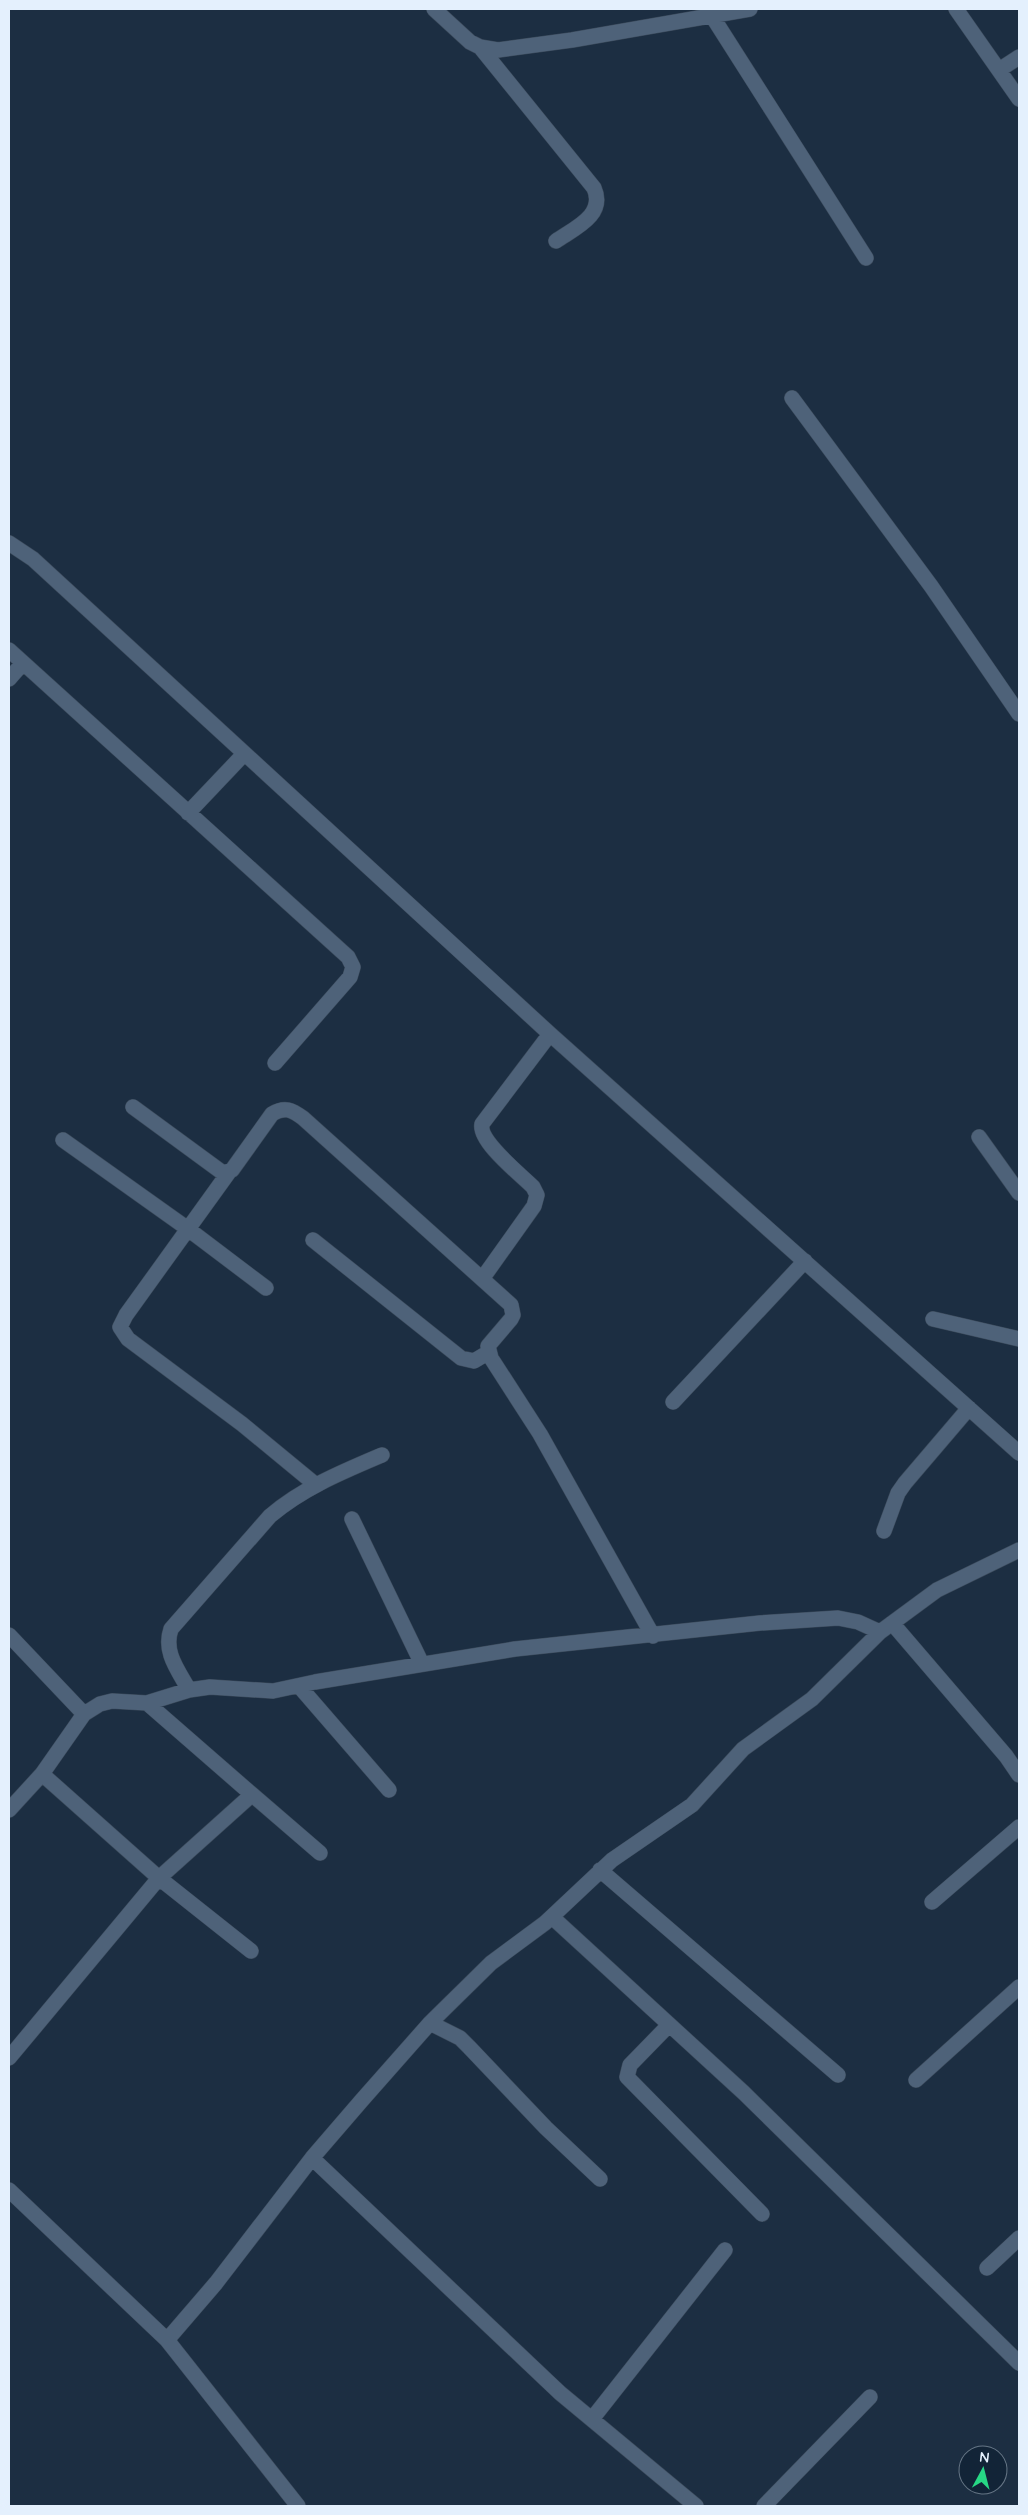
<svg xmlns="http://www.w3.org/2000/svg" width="1028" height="2515" font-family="Quicksand,sans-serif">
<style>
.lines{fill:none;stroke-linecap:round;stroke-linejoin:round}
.minor-casing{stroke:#3b4a5b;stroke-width:16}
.minor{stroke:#4e6279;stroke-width:15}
</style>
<rect width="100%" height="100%" fill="#1c2e42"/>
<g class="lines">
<!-- minor casing -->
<g class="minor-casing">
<path id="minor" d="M 434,9 L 470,42 L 480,47 L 498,50 L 572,40 L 750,9
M 956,9 L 1019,99
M 712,16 L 866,258
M 480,47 L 594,188 C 606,215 575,228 556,241
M 999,70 L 1019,57
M 792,398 L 931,586 L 1019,714
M 9,543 L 33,559 L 550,1034 L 1019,1453
M 9,650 L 348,957 L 353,967 L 350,977 L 275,1063
M 9,679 L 23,663
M 188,813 L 244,754
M 133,1107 L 223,1173 L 232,1170 L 272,1114 C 285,1106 292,1110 303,1118 L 511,1305 L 513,1315 L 511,1319 L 488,1346 L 491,1358 L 540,1434 L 653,1636
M 979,1137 L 1019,1193
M 63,1140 L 188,1229 L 266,1288
M 229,1172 L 126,1315 L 120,1327 L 128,1339 L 242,1424 L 316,1485
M 313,1240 L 461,1358 L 474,1361 L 489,1352
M 482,1279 L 534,1206 L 537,1195 L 533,1187 C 520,1174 478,1141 482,1124 L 550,1034
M 933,1319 L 1019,1339
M 673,1402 L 805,1261
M 352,1519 L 422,1664
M 884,1531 L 898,1493 L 905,1483 L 969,1408
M 892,1623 L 1006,1756 L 1019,1775
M 9,1635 L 84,1714
M 299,1686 L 389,1790
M 189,1690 C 178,1670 163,1652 171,1629 L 270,1516 C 303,1488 342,1472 382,1455
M 42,1774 L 159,1878 L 251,1951
M 248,1791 L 320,1853
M 9,1810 L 42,1774 L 84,1714 L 100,1704 L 112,1701 L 147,1703 L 189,1690 L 210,1687 L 273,1691 L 315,1682 L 515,1649 L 760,1623 L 838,1618 L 858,1622 L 880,1632
M 600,1870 L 838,2075
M 932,1902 L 1019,1827
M 552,1917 L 744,2093 L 1019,2363
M 430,2023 L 460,2038 L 469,2047 L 546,2128 L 600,2179
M 669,2025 L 630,2065 L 627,2077 L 762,2214
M 9,2058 L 159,1878 L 247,1799 L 248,1791 L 147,1703
M 916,2080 L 1019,1987
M 312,2158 L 560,2393 L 696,2506
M 9,2190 L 167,2340 L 298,2506
M 987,2268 L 1019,2238
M 167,2340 L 216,2283 L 312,2158 L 362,2100 L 430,2023 L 491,1963 L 545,1923 L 612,1860 L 692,1805 L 743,1749 L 812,1699 L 880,1632 L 937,1590 L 1019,1550
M 592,2419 L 725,2250
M 764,2506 L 870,2397"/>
</g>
<!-- minor -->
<use href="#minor" class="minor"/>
</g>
<!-- border -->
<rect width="1028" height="2515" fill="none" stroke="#e4f0fd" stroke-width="20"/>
<!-- north arrow -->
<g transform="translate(983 2470) rotate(7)"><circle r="24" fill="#122437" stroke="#667686"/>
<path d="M0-4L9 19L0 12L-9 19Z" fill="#27d885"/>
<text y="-8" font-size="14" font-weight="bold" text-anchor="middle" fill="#e4f0fd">N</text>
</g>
</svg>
